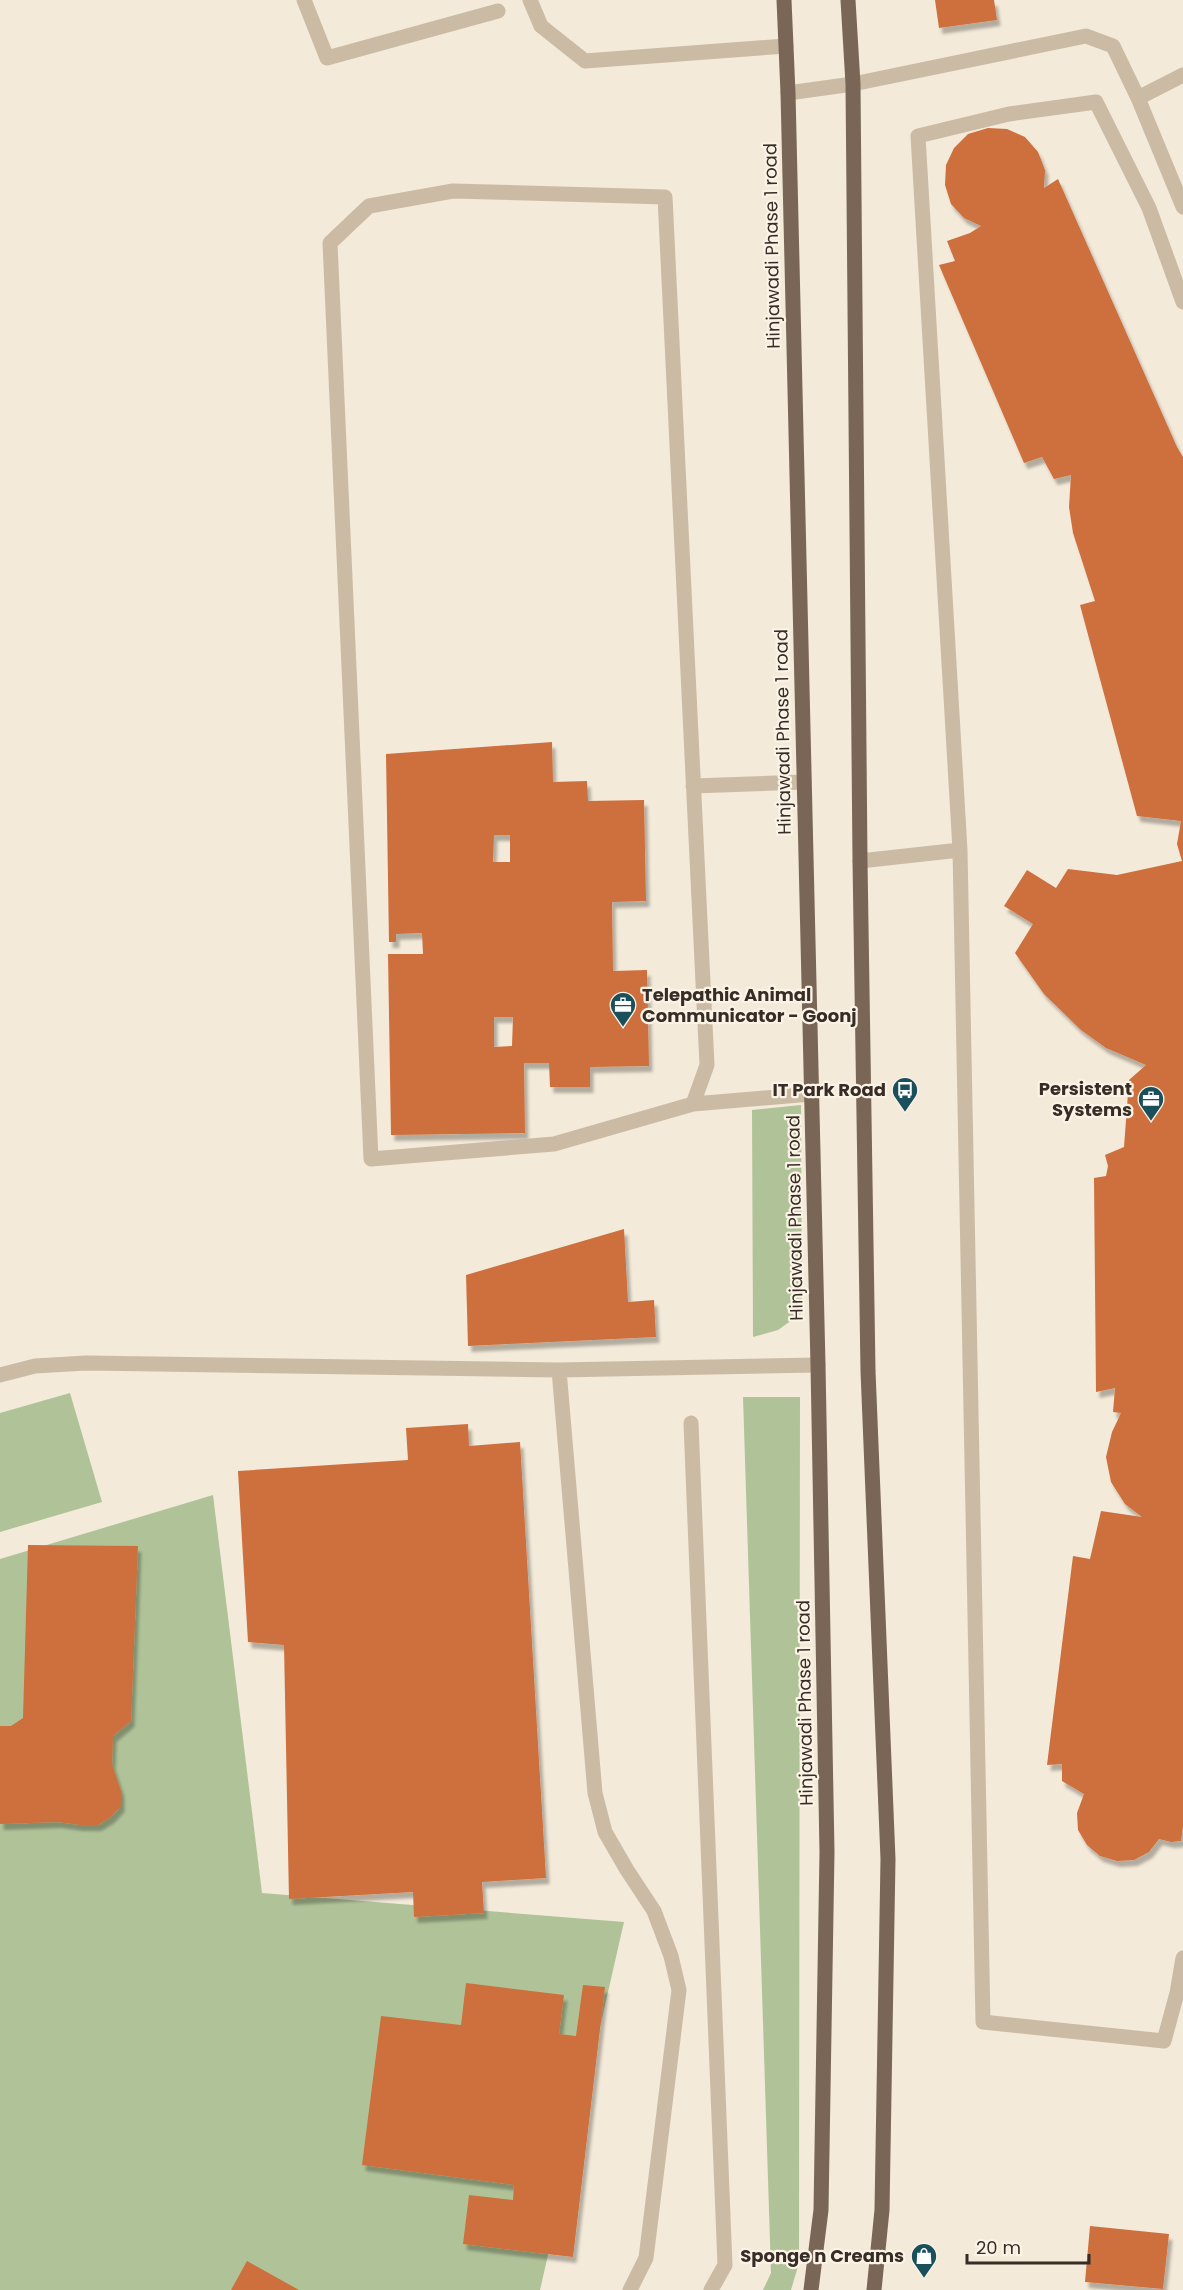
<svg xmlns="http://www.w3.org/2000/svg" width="1183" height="2290" font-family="Poppins,sans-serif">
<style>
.green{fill:#b0c398}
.building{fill:#ce6f3c;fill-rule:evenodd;filter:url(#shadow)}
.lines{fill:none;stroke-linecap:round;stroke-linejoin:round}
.minor{stroke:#ccbba4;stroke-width:15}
.major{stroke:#7a6656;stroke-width:15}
.labels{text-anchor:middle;stroke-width:4.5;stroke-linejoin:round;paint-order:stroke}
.street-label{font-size:18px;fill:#372d26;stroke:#fbf3e6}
.poi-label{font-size:18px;font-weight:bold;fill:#372d26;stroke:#fbf3e6;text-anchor:end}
</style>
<defs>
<filter id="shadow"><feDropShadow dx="3.5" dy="6" stdDeviation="1.5" flood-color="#0004"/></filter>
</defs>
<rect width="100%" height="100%" fill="#f3ead9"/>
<!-- green -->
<path class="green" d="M 801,1105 L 802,1313 L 778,1330 L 753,1337 L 752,1110 Z
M 70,1393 L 102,1502 L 0,1532 L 0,1413 Z
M 743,1397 L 800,1397 L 799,2263 L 791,2290 L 763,2290 L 771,2273 Z
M 213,1495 L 262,1893 L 624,1922 L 540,2290 L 0,2290 L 0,1559 Z"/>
<!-- building -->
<path class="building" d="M 935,0 L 994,0 L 997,20 L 939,28 Z
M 988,128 L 1007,129 L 1025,137 L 1038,152 L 1045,170 L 1044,188 L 1058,179 L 1177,447 L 1183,457 L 1183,1826 L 1181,1841 L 1171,1842 L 1159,1839 L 1149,1852 L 1134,1860 L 1117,1861 L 1100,1856 L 1087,1845 L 1078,1830 L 1077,1813 L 1084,1794 L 1062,1781 L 1062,1764 L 1047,1765 L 1073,1556 L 1090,1559 L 1101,1511 L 1142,1517 L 1125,1504 L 1111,1482 L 1106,1457 L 1112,1432 L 1121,1413 L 1113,1412 L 1115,1388 L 1096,1392 L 1094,1178 L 1106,1176 L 1108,1166 L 1105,1155 L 1124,1147 L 1129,1080 L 1146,1065 L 1106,1048 L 1081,1030 L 1044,994 L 1015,953 L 1033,924 L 1004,906 L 1027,870 L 1056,888 L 1068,869 L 1117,875 L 1182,861 L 1177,844 L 1181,821 L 1137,816 L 1080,605 L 1095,601 L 1073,533 L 1069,507 L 1071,475 L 1054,479 L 1042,457 L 1024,463 L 939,265 L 955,261 L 947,241 L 970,233 L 981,226 L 964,218 L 951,204 L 945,185 L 946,165 L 954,148 L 968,134 Z
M 552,742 L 553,782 L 587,781 L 588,801 L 644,800 L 646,901 L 612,902 L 613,971 L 647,970 L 649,1066 L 590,1067 L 590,1087 L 550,1087 L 549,1063 L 524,1063 L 525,1133 L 391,1135 L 388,954 L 423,954 L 422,933 L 396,934 L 396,942 L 389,942 L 386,754 ZM 494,835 L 510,835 L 510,862 L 493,862 ZM 494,1017 L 513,1017 L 512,1046 L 494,1047 Z
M 624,1229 L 628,1302 L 654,1300 L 656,1337 L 468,1346 L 466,1275 Z
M 468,1424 L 469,1446 L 520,1442 L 546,1878 L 482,1882 L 484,1913 L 414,1917 L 413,1892 L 289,1899 L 284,1645 L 248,1642 L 238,1471 L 408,1460 L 406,1428 Z
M 28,1545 L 138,1546 L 131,1721 L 113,1736 L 112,1764 L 121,1791 L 121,1806 L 111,1817 L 98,1825 L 80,1825 L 58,1822 L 0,1824 L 0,1726 L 11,1726 L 23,1718 Z
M 466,1983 L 564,1995 L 559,2034 L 576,2036 L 583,1985 L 605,1987 L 573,2257 L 463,2244 L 469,2195 L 513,2200 L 514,2185 L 362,2165 L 381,2016 L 461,2025 Z
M 1090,2226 L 1169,2234 L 1163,2289 L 1085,2282 Z
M 247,2261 L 299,2290 L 231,2290 Z"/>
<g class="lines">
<!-- minor -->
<path class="minor" d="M 304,0 L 327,58 L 498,11
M 530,0 L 541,26 L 585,61 L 786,46
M 788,93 L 853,84 L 1086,36 L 1113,46 L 1138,98 L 1183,207
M 1138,98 L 1183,75
M 1183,302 L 1149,208 L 1096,102 L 1009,114 L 918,136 L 960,850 L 983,2022 L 1164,2041 L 1177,1993 L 1183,1958
M 693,786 L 804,782
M 860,861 L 960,850
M 693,1104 L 707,1065 L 665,197 L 453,191 L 369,206 L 330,243 L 371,1159 L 554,1144 L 693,1104 L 811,1094
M 559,1370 L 595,1793 L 605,1832 L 627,1870 L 654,1911 L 671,1956 L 679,1990 L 646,2258 L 630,2290
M 0,1375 L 35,1366 L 86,1363 L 559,1370 L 818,1365
M 691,1423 L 725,2265 L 711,2290"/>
<!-- major -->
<path class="major" d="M 784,0 L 788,93 L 818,1365 L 827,1852 L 821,2210 L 811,2290
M 848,0 L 853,84 L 860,861 L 868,1371 L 888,1859 L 882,2210 L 874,2290"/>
</g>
<!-- icons -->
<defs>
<g id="office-pin" transform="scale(1.35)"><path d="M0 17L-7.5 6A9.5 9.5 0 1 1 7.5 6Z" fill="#19505b" stroke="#fbf3e6"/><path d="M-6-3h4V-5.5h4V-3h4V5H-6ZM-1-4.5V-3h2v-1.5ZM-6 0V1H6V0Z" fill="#fff"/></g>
<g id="bus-pin" transform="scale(1.35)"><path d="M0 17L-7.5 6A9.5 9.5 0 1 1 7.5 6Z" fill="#19505b" stroke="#fbf3e6"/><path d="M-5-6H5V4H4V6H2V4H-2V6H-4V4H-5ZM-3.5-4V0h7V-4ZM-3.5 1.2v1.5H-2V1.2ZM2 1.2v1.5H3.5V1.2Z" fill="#fff"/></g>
<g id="shop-pin" transform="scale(1.35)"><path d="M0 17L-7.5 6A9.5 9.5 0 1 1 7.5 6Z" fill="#19505b" stroke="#fbf3e6"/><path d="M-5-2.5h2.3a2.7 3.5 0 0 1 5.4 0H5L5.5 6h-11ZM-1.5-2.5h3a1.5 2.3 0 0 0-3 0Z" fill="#fff"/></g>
</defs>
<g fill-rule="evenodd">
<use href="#office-pin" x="623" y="1005"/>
<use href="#bus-pin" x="905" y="1090"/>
<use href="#office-pin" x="1151" y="1099"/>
<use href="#shop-pin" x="924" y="2256"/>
</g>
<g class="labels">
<!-- street labels -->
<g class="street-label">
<text transform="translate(772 246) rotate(-91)" y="6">Hinjawadi Phase 1 road</text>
<text transform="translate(783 732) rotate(-91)" y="6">Hinjawadi Phase 1 road</text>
<text transform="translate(795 1218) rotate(-91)" y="6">Hinjawadi Phase 1 road</text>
<text transform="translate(805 1703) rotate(-91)" y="6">Hinjawadi Phase 1 road</text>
</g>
<!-- poi labels -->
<g class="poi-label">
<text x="642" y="1001" text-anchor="start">Telepathic Animal<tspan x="642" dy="21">Communicator - Goonj</tspan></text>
<text x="1132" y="1095">Persistent<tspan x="1132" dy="21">Systems</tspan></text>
<text x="886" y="1096">IT Park Road</text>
<text x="904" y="2262">Sponge n Creams</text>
</g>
</g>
<!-- scale -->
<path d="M967 2254v9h122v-9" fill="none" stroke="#372d26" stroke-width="3"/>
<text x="976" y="2254" font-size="18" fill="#372d26" stroke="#fbf3e6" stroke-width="4.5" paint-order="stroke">20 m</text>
</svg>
